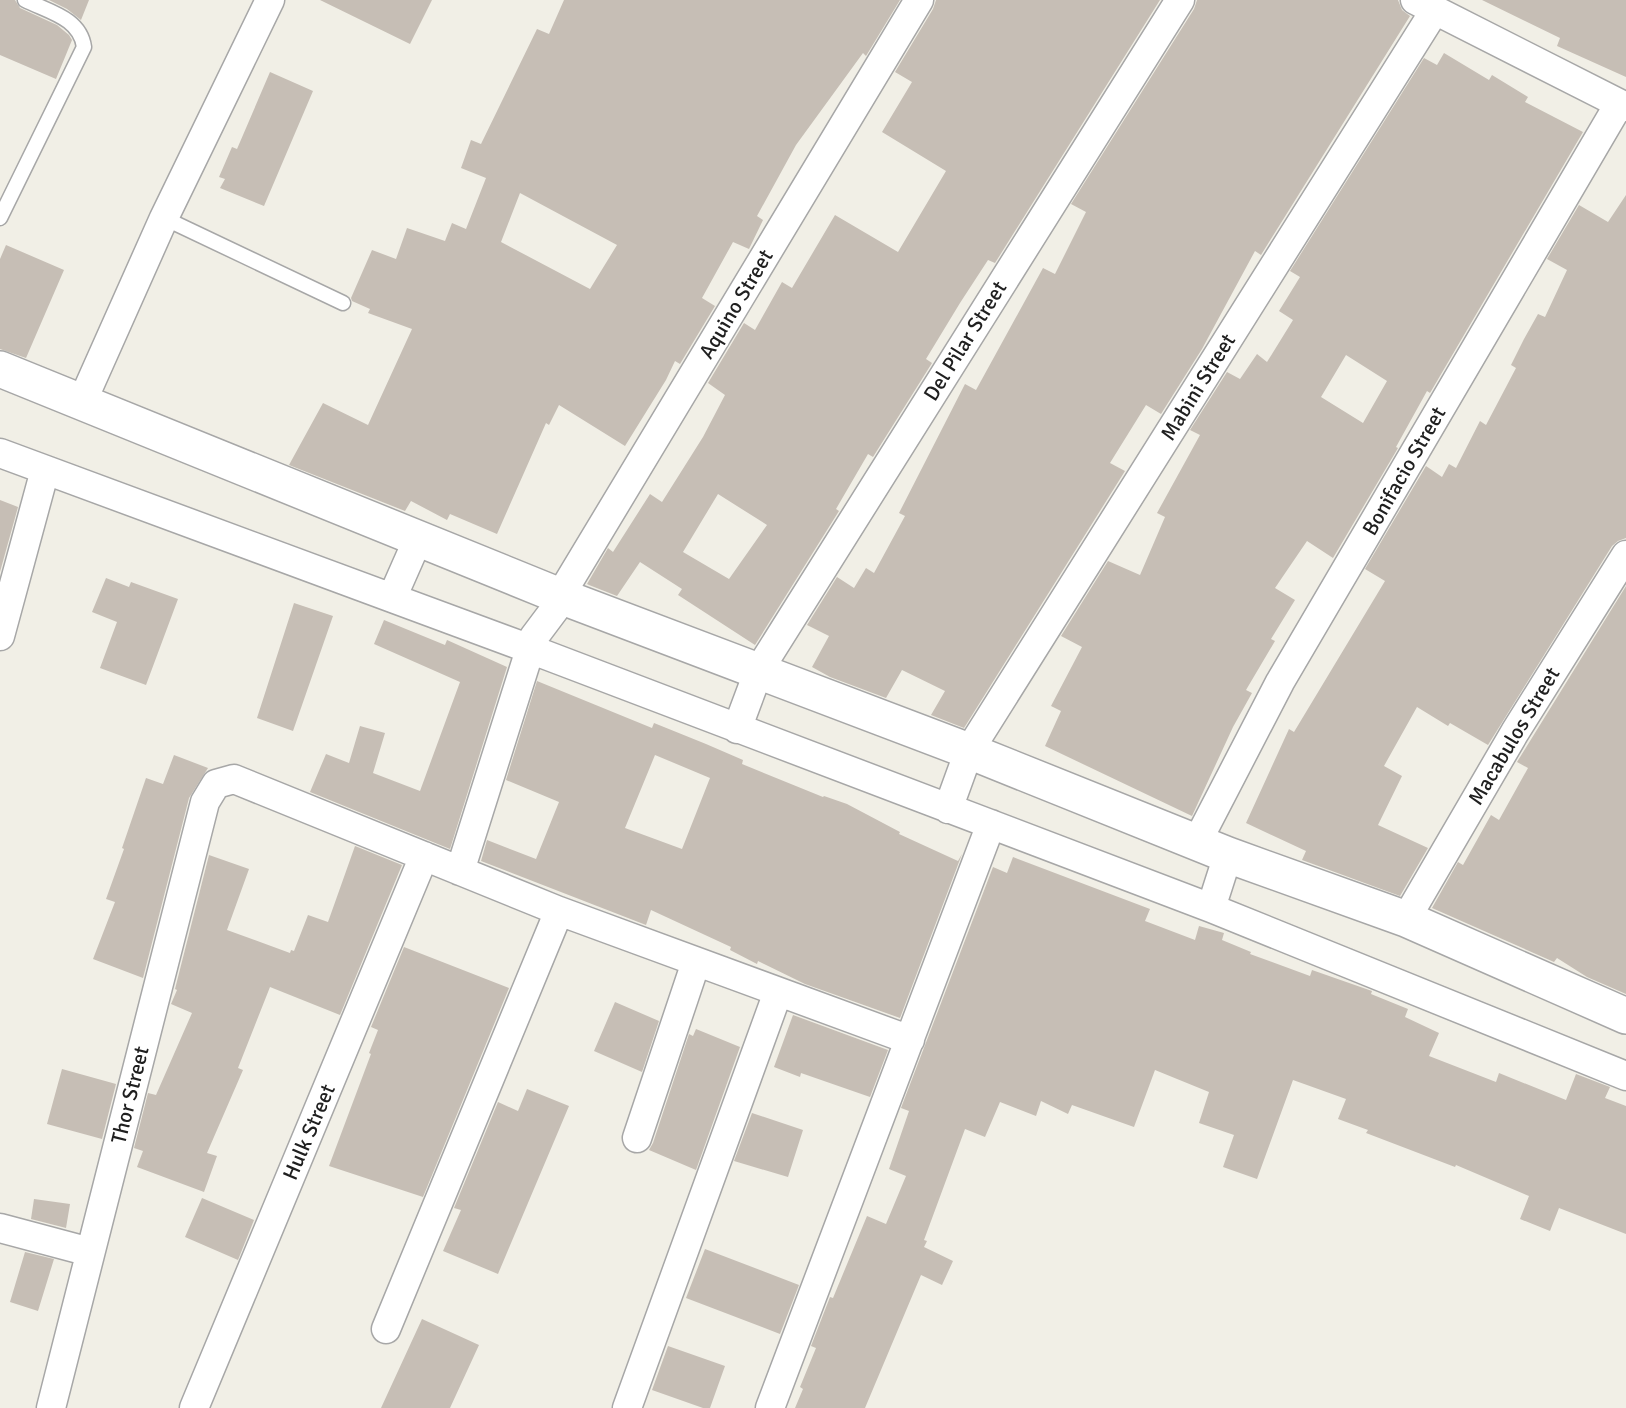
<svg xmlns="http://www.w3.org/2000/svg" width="1626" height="1408" font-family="Signika,sans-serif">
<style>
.building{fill:#c6beb5;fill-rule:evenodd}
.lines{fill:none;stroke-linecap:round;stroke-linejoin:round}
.service-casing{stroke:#a7a7a7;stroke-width:17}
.minor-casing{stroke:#a7a7a7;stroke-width:31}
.tertiary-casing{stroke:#a7a7a7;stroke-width:38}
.service{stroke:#fff;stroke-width:14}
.minor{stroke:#fff;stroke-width:28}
.tertiary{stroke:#fff;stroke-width:35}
.labels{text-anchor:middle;stroke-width:5;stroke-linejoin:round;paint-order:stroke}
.street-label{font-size:21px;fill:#202020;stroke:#fff}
</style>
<rect width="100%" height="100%" fill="#f1efe6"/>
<!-- building -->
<path class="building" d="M 0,0 L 15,0 L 20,8 L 57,25 L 69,35 L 72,40 L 56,79 L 0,55 Z
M 49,0 L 89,0 L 81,20 L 67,9 Z
M 320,0 L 432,0 L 410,44 Z
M 564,0 L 900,0 L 866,56 L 863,53 L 796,145 L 757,216 L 763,220 L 749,249 L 733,242 L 702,298 L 715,306 L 680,364 L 675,361 L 666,380 L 625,446 L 559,405 L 549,425 L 546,423 L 497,534 L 450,514 L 447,520 L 411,501 L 405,511 L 289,465 L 323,403 L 368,425 L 412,329 L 368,313 L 370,309 L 352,301 L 351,298 L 372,250 L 396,259 L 407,228 L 445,241 L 452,223 L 466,229 L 486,178 L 461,168 L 471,140 L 481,144 L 537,29 L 549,34 ZM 520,193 L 617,245 L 590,289 L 501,242 Z
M 936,0 L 1160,0 L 995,263 L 988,260 L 960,303 L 926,359 L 932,363 L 873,457 L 868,454 L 836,509 L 839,511 L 755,645 L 678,595 L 682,589 L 640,562 L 617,596 L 589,585 L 587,584 L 608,548 L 613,552 L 650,494 L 662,502 L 703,437 L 725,395 L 708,383 L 744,323 L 755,330 L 782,282 L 792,288 L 835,215 L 898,252 L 946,171 L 882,132 L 912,82 L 895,72 L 933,9 ZM 718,494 L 767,525 L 729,579 L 683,552 Z
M 1197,0 L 1398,0 L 1402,10 L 1410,16 L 1261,255 L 1255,251 L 1202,349 L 1161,414 L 1146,405 L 1110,463 L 1125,471 L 964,728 L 931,715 L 945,691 L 902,670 L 886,698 L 830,677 L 812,667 L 829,636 L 807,625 L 837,577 L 854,588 L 866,568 L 874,573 L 905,516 L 899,513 L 965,384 L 976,390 L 1043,268 L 1055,274 L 1086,212 L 1071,204 L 1194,9 Z
M 1482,0 L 1626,0 L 1626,77 L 1557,46 L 1560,38 Z
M 1444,53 L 1489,80 L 1492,75 L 1528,97 L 1525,102 L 1583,132 L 1430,393 L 1427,391 L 1396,447 L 1398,448 L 1333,558 L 1307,541 L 1275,588 L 1295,600 L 1271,639 L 1275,641 L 1246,690 L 1252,693 L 1233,727 L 1192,816 L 1045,746 L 1061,711 L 1051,706 L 1082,647 L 1061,636 L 1108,561 L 1140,575 L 1165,517 L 1157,513 L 1200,435 L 1190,430 L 1227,372 L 1240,379 L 1257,354 L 1267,362 L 1293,320 L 1279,311 L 1300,277 L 1290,271 L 1424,58 L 1437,65 ZM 1346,355 L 1387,381 L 1363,423 L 1321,397 Z
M 270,72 L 313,91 L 264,206 L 220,188 L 225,179 L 219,177 L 232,147 L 237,149 Z
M 1626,195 L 1626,538 L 1618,541 L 1612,546 L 1488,745 L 1450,723 L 1448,726 L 1417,707 L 1384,766 L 1402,776 L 1378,825 L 1428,848 L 1400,896 L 1302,860 L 1306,851 L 1246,823 L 1289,729 L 1294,732 L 1385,581 L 1365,569 L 1426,466 L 1442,477 L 1449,464 L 1456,468 L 1480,421 L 1486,425 L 1516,368 L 1511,365 L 1524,339 L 1538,314 L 1545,317 L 1567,270 L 1547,259 L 1579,205 L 1608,222 Z
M 6,245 L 64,270 L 26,358 L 0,349 L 0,259 Z
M 0,500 L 18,507 L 0,572 Z
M 106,578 L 129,587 L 131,582 L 178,599 L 146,685 L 100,668 L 117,622 L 92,612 Z
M 1626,586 L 1626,994 L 1587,977 L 1557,958 L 1554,962 L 1432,908 L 1458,862 L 1463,865 L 1491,815 L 1499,820 L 1528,768 L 1517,762 Z
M 294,603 L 333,616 L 293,731 L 257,718 Z
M 384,620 L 445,645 L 447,640 L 507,667 L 450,849 L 310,792 L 326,754 L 349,763 L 360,726 L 385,733 L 373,773 L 420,791 L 460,682 L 374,644 Z
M 537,681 L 652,728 L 654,723 L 706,744 L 743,760 L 742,764 L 823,797 L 824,796 L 847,804 L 900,832 L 899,834 L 958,861 L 962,854 L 900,1018 L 805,984 L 758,961 L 757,964 L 730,950 L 731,947 L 651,910 L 646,925 L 481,861 L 487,840 L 536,859 L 559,802 L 506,780 ZM 655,755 L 710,778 L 682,849 L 625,828 Z
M 174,755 L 208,768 L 189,798 L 143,978 L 93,959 L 115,902 L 106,899 L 124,849 L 122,848 L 146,778 L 163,784 Z
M 355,846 L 402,865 L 340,1015 L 270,987 L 238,1068 L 243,1070 L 207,1153 L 217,1156 L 204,1192 L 137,1167 L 143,1151 L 134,1148 L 148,1093 L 156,1095 L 192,1013 L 171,1004 L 177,990 L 175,989 L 209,855 L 249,869 L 227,930 L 290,953 L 291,950 L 294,951 L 308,915 L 328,922 Z
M 1013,857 L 1150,909 L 1145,921 L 1195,940 L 1199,926 L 1224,933 L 1222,940 L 1251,952 L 1250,954 L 1310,976 L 1312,970 L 1372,991 L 1371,994 L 1408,1009 L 1405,1017 L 1439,1033 L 1429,1056 L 1496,1082 L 1499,1073 L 1566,1100 L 1576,1074 L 1610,1087 L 1605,1098 L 1626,1106 L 1626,1234 L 1559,1208 L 1550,1231 L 1520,1219 L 1529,1196 L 1456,1165 L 1455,1167 L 1366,1133 L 1368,1130 L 1338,1119 L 1346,1099 L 1293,1080 L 1257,1179 L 1223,1167 L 1234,1135 L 1199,1123 L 1209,1092 L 1155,1070 L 1134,1127 L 1072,1105 L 1068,1114 L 1041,1101 L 1036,1116 L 1000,1102 L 985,1137 L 965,1129 L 924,1240 L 927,1241 L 924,1247 L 953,1261 L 942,1285 L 921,1275 L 865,1408 L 795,1408 L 803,1389 L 800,1387 L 816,1348 L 811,1346 L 830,1297 L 833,1298 L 867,1216 L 886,1224 L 906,1176 L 889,1169 L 909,1111 L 901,1108 L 993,867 L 1007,873 Z
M 404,947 L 509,988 L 423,1197 L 329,1166 L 371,1054 L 369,1053 L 378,1030 L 371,1027 Z
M 615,1002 L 659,1021 L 642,1072 L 594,1051 Z
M 793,1015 L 888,1050 L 870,1097 L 801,1073 L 800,1077 L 774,1067 Z
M 696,1029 L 740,1047 L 696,1170 L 649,1150 L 653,1143 L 689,1034 L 693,1036 Z
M 62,1069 L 116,1084 L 102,1139 L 47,1124 Z
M 527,1089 L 569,1106 L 498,1274 L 443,1251 L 461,1210 L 454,1208 L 498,1102 L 518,1111 Z
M 752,1113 L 803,1130 L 788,1177 L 734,1161 Z
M 202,1198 L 254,1220 L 238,1260 L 185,1237 Z
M 34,1199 L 70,1204 L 66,1228 L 31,1219 Z
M 705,1249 L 799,1285 L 780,1334 L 686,1298 Z
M 25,1252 L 54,1259 L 38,1311 L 10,1302 Z
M 422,1319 L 479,1345 L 450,1408 L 381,1408 Z
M 668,1346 L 725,1366 L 710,1408 L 703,1408 L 652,1390 Z"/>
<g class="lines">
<!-- service casing -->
<g class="service-casing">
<path id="service" d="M 0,218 L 84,47 C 80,18 49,12 25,0
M 164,218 L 343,303"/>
</g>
<!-- minor casing -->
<g class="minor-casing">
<path id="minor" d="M 1415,0 L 1626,107
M 82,402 L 164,218 L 270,0
M 0,453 L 530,649 L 1211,908 L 1626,1076
M 392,598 L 418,539
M 0,636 L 45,470
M 737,729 L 759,670 L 1180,0
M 948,809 L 969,751 L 1435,10
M 1197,842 L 1280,682 L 1619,104
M 460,871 L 534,637 L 555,609 L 560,596 L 919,0
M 1211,908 L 1228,855
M 1406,919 L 1515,732 L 1626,555
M 637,1138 L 696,962
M 0,1228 L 90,1252
M 386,1329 L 559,911
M 51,1408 L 205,802 L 216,784 L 234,779 L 559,911 L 910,1040
M 194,1408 L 424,856
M 627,1408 L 778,992
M 770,1408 L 991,824"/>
</g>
<!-- tertiary casing -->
<g class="tertiary-casing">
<path id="tertiary" d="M 0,369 L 560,596 L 969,751 L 1228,855 L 1406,919 L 1626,1016"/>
</g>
<!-- service -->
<use href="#service" class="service"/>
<!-- minor -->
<use href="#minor" class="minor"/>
<!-- tertiary -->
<use href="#tertiary" class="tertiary"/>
</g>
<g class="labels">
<!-- street labels -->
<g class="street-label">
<text transform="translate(736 304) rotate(-59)" y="7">Aquino Street</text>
<text transform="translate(965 341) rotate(-58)" y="7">Del Pilar Street</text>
<text transform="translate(1198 387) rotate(-58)" y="7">Mabini Street</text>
<text transform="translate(1404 471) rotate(-60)" y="7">Bonifacio Street</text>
<text transform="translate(1514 736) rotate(-59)" y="7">Macabulos Street</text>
<text transform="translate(130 1095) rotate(-76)" y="7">Thor Street</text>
<text transform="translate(309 1132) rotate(-67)" y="7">Hulk Street</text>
</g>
</g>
</svg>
